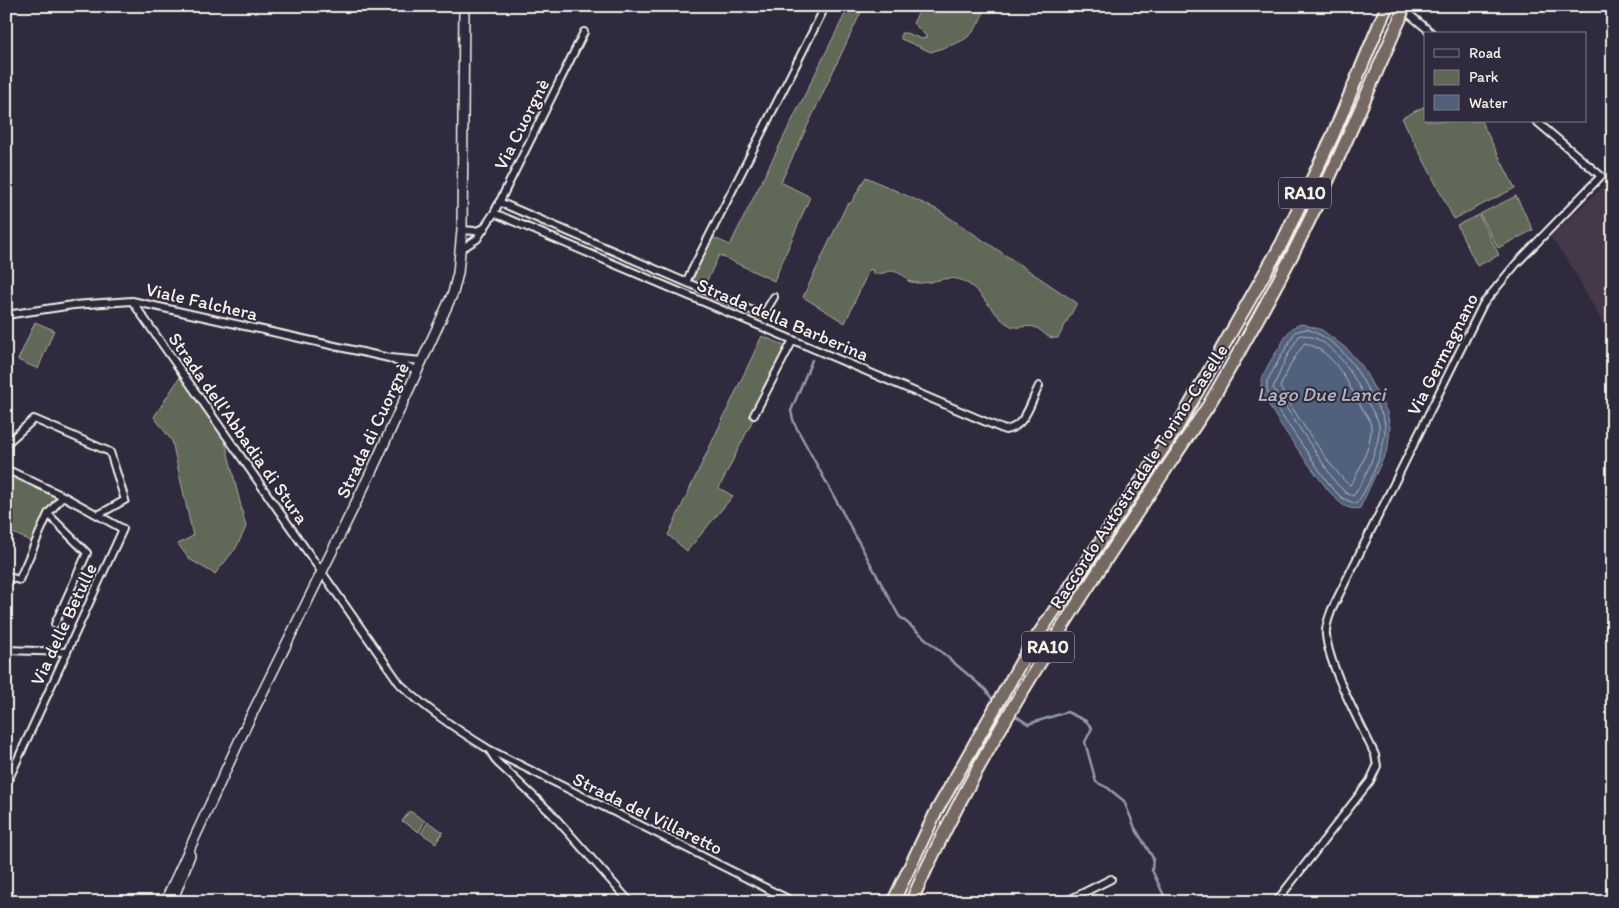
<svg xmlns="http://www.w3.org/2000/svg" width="1619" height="908" font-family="Itim,sans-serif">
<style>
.built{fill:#443949}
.green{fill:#606759;stroke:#aaaca0}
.water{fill:#51617b;stroke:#929ba7}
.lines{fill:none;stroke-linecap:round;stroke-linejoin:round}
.shore{stroke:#b3b7bc;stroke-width:1}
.stream{stroke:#929ba7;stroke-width:2.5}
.minor-casing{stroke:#f4f1e8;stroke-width:10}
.secondary-casing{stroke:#f4f1e8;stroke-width:12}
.motorway-casing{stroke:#f4f1e8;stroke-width:15}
.minor{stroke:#2f2a3d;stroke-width:6}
.secondary{stroke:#2f2a3d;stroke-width:9}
.motorway{stroke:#766964;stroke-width:11}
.motorway-bridge-casing{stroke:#f4f1e8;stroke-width:15;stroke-linecap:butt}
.motorway-bridge{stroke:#766964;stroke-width:11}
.labels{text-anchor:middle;stroke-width:4;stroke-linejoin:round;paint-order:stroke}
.shield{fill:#2f2a3d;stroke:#b9b5b5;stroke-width:1}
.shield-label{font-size:18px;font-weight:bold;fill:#f4f1e8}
.street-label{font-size:19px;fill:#f4f1e8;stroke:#2f2a3d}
.water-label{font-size:20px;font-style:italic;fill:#b3b7bc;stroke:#2f2a3d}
</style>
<rect width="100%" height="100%" fill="#2f2a3d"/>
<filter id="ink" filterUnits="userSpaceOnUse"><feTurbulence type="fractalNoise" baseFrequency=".02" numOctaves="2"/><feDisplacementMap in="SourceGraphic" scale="10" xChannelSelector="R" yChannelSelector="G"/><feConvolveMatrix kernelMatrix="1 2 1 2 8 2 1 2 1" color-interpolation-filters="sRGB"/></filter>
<g filter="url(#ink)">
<!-- built -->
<path class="built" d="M 1613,177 L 1613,342 L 1569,262 L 1550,237 Z"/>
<!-- green -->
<path class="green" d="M 849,6 L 868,6 L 861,12 L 781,182 L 810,197 L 774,281 L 719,255 L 704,287 L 692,282 L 712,237 L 730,245 Z
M 922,6 L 987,6 C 982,15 978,27 971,34 C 962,44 943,47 931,52 L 901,39 L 901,33 L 906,33 L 922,39 L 927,37 L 913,23 Z
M 1425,106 L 1425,121 L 1481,121 L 1515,188 L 1454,219 L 1402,118 Z
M 866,177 L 938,210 L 1077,303 L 1058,338 C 1046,340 1044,330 1034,327 C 1027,325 1018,329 1011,326 C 994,318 984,293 967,283 C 947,270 930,289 908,281 L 907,278 C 887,264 888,276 873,274 L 872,269 L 869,270 L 845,323 L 803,297 L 847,204 L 851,203 Z
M 1516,196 L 1533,230 L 1498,248 L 1480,214 Z
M 1479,215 L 1499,255 L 1477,266 L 1457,225 Z
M 35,322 L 54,330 L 38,369 L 18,360 Z
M 762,336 L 789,347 L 719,488 L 733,496 L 687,551 L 668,535 Z
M 180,377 L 222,429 L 246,527 L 236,548 L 215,574 L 189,559 L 178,544 L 193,536 L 172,441 L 154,417 Z
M 6,474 L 55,496 L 33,542 L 6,530 Z
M 410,811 L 425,821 L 419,832 L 402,821 Z
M 428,822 L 443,832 L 436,843 L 421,833 Z"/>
<!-- water -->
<path class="water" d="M 1302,324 L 1322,330 L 1347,349 L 1362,366 L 1387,412 L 1390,427 L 1388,448 L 1360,508 C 1346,512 1336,499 1328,490 C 1315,473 1261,402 1261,386 C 1261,374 1273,357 1279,348 C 1286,337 1289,326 1302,324 Z"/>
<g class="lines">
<!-- shore -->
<path class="shore" d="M 1307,329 C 1343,342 1356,368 1373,399 C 1378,408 1385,416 1385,427 C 1386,447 1369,488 1356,504 L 1342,498 L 1331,487 L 1274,404 L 1267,390 L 1267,381 L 1295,332 Z
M 1303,335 C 1334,338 1354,377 1367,401 C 1371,410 1377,416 1379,425 C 1381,443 1364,483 1353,496 L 1346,493 L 1336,483 L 1273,388 L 1286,358 L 1299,336 Z
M 1305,343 C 1336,352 1347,383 1362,408 C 1366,414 1371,420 1371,428 C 1372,442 1359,474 1350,485 C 1337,479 1288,403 1280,387 L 1292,362 Z"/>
<!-- stream -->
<path class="stream" d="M 812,360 L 791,411 L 794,423 L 899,616 L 986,690 L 992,699
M 1016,716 L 1028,724 L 1067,712 L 1086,721 L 1092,728 L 1085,742 L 1096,782 L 1108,788 L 1124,801 L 1135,828 L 1153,858 L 1152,870 L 1167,902"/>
<!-- minor casing -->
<g class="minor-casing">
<path id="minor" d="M 1403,9 L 1433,34
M 499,202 L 760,314 L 765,312 L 774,297
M 494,213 L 1005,430 C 1026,427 1030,403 1039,386
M 462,230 L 475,231 L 485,228
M 461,249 L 477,239 L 494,213 L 584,32
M 686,282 L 822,13
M 132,301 L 400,684 C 427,710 457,730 490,750 L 794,902
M 6,315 L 73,305 L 132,301 L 389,358 L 418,371
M 390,358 L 422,361
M 754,415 L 793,340
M 6,444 L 34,419 L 110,452 L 125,500 L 98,515
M 6,469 L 63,496 L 123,529 L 6,785
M 6,576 L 19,580 L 48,514
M 55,624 L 87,553 L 48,514 L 63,496
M 6,650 L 67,652
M 490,751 L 497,762 L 551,813 L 630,902
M 1065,902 L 1111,879
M 1276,902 L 1370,781 L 1377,766 L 1375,755 C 1361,724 1329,668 1326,635 C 1325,626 1329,617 1332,609 L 1483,304 L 1516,264 L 1601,176 L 1536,121"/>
</g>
<!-- secondary casing -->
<g class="secondary-casing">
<path id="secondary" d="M 165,902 L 247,724 L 373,468 L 453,293 L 458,273 L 462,230 L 464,6
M 172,902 L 190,855"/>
</g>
<!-- motorway casing -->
<g class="motorway-casing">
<path id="motorway" d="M 893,902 L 937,810 L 1028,650 L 1176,429 L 1282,243 L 1333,135 L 1387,6
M 911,902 C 990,725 1101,567 1208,406 C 1237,356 1266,305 1293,253 C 1332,177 1365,97 1400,19"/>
</g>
<!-- minor -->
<use href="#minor" class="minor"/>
<!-- secondary -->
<use href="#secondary" class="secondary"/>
<!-- motorway -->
<use href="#motorway" class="motorway"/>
<!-- motorway-bridge casing -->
<g class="motorway-bridge-casing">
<path id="motorway-bridge" d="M 1400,19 L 1404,6"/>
</g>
<!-- motorway-bridge -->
<use href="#motorway-bridge" class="motorway-bridge"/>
</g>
</g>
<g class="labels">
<!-- shield labels -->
<g class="shield">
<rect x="1279" y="177.5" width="52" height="31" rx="4"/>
<rect x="1022" y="631.5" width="52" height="31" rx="4"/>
</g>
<g class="shield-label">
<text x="1305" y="199">RA10</text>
<text x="1048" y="653">RA10</text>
</g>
<!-- street labels -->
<g class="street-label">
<text transform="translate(521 124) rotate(-63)" y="7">Via Cuorgnè</text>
<text transform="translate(202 301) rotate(13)" y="7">Viale Falchera</text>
<text transform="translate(783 319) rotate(23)" y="7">Strada della Barberina</text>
<text transform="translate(1442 354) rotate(-63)" y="7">Via Germagnano</text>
<text transform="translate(239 428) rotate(55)" y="7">Strada dell'Abbadia di Stura</text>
<text transform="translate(372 430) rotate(-65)" y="7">Strada di Cuorgnè</text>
<text transform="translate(1138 476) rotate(-57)" y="7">Raccordo Autostradale Torino-Caselle</text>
<text transform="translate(63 624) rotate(-65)" y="7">Via delle Betulle</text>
<text transform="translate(648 813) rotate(26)" y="7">Strada del Villaretto</text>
</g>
<!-- water labels -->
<g class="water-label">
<text x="1321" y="401">Lago Due Lanci</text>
</g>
</g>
<!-- margin -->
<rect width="1619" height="908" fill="none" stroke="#2f2a3d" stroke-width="25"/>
<rect x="12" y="12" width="1594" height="883" fill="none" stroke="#f4f1e8" stroke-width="2" filter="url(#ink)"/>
<!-- legend -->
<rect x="1424" y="32" width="162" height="90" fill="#2f2a3d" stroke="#7e7a81"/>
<rect x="1434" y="49" width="25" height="8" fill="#2f2a3d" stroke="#7e7a81"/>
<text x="1469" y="58" font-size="15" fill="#f4f1e8">Road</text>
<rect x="1434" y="70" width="25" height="15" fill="#606759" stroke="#7e7a81"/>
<text x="1469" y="82" font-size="15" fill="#f4f1e8">Park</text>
<rect x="1434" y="95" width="25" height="15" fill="#51617b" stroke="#7e7a81"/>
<text x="1469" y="108" font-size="15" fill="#f4f1e8">Water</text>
</svg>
